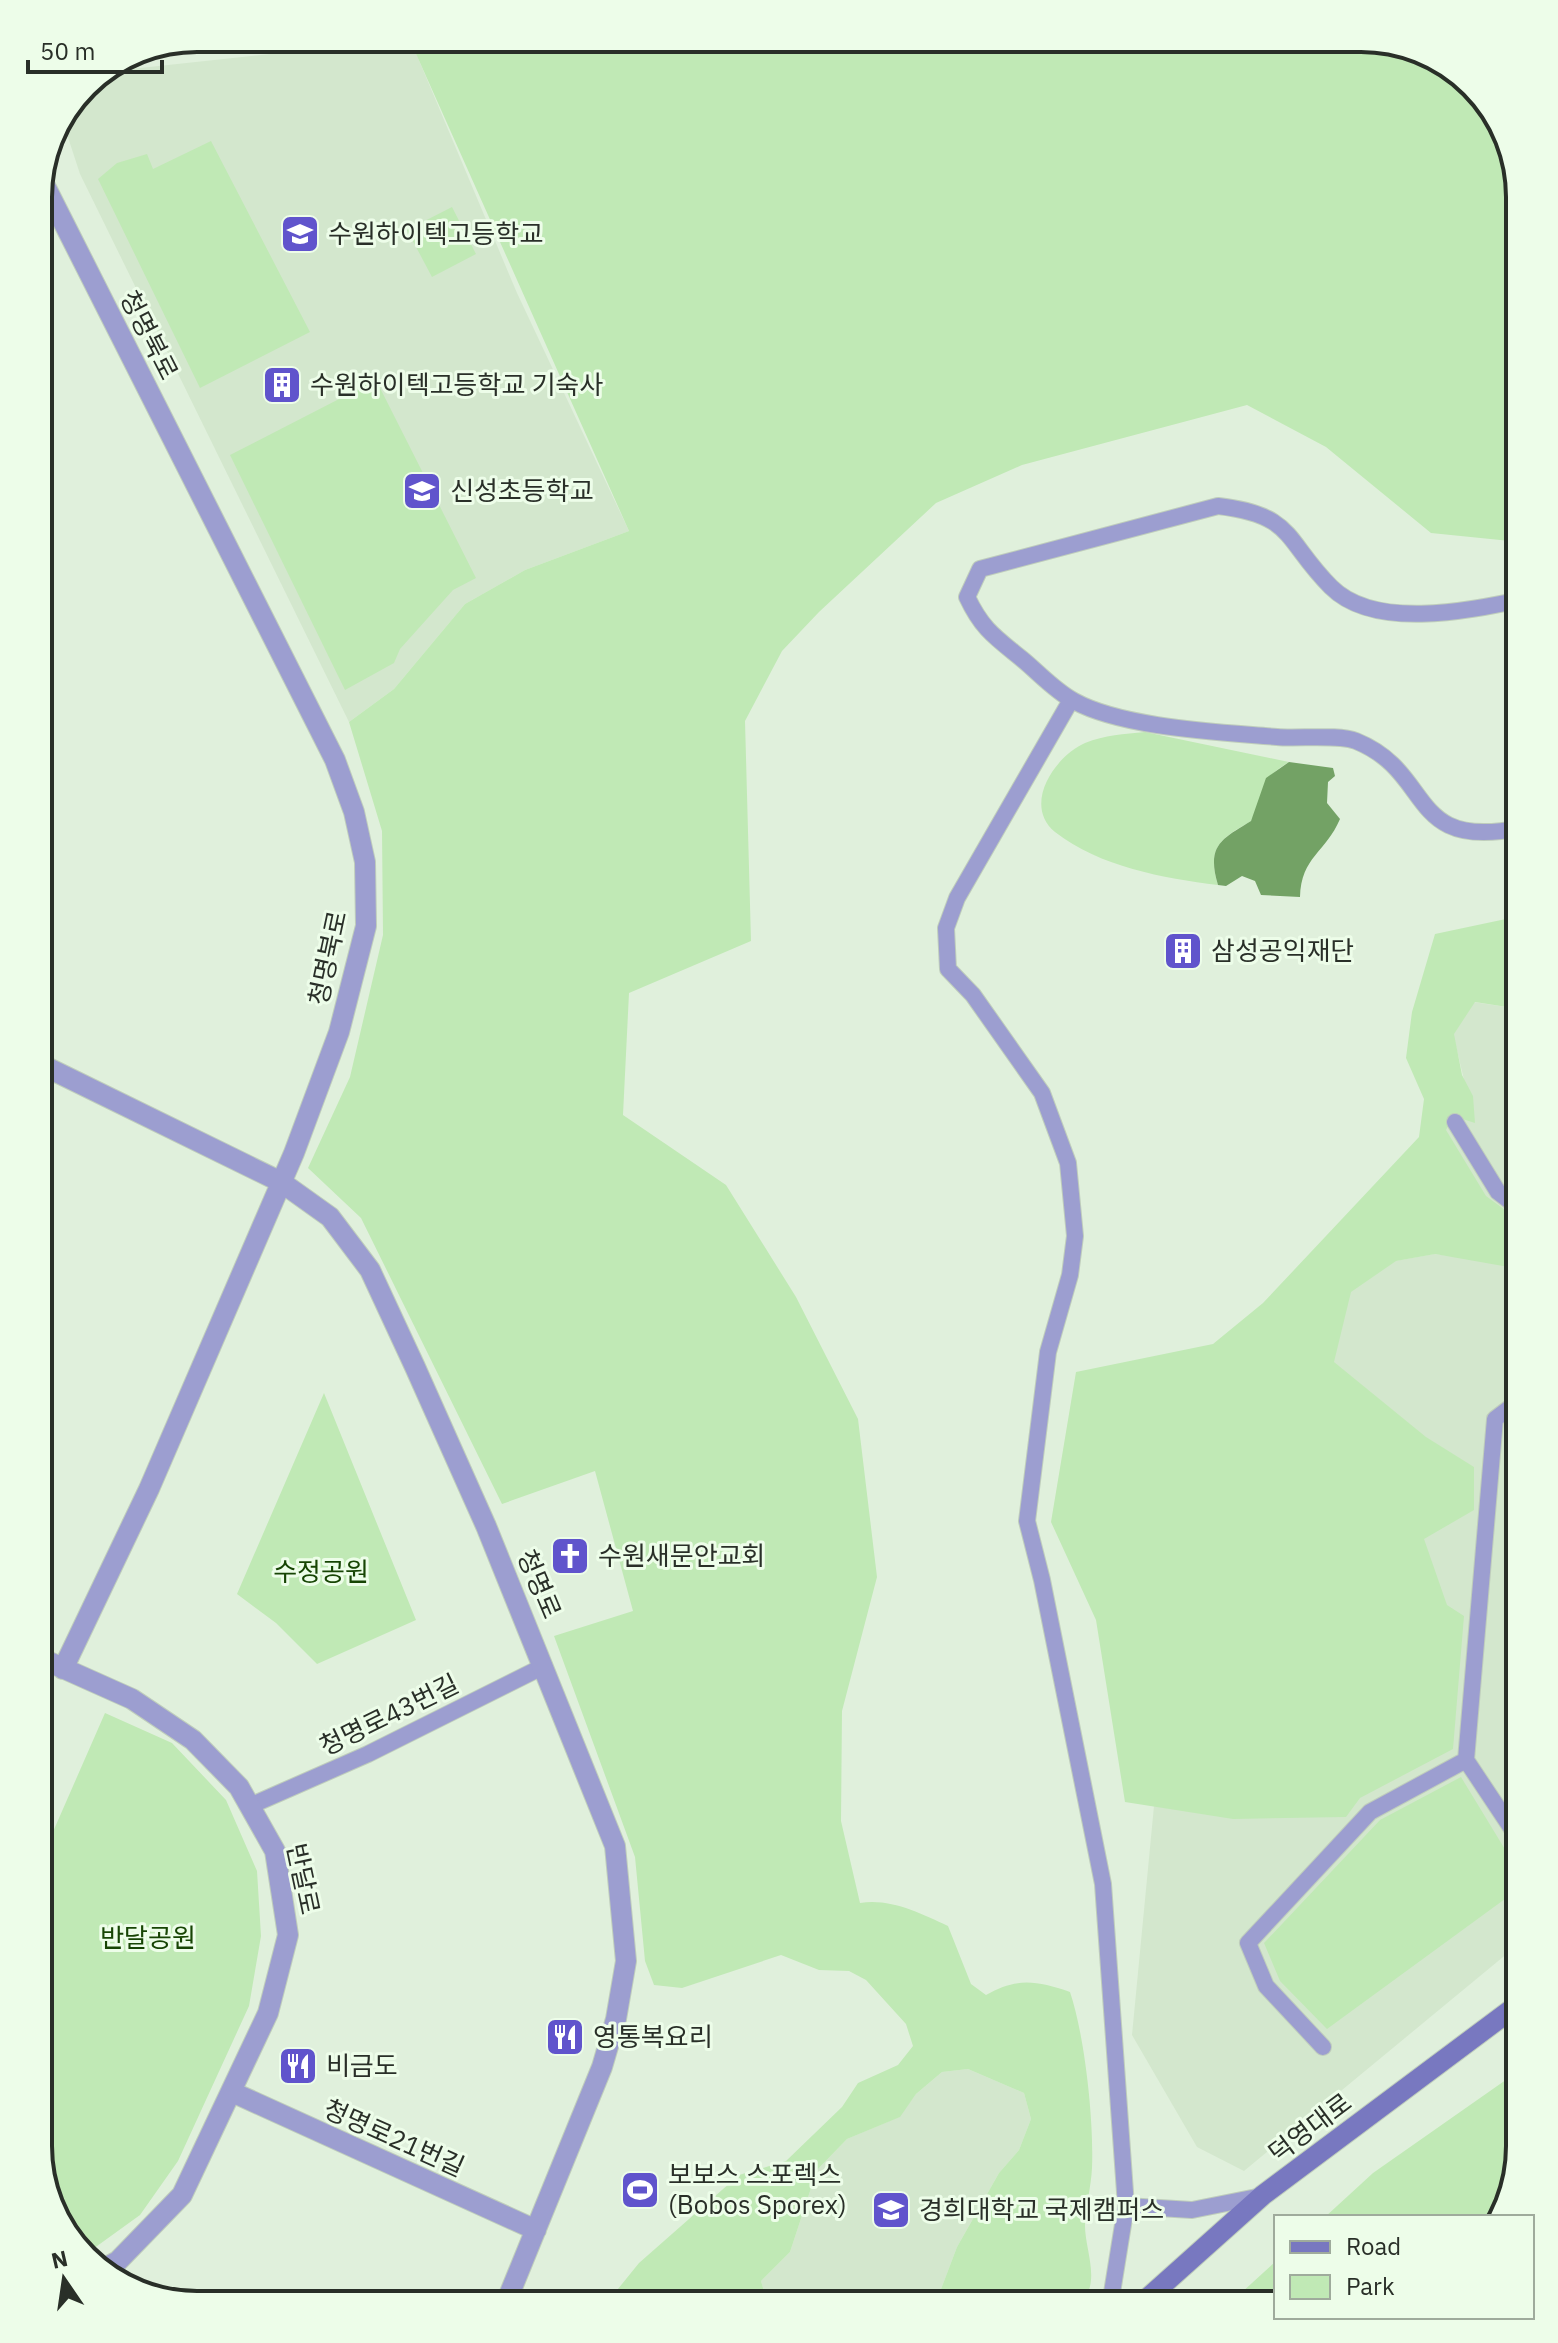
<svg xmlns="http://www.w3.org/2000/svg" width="1558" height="2343" font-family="'IBM Plex Sans','Noto Sans KR',sans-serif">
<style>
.built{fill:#d3e7cd}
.green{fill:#c0e9b5}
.water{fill:#73a265}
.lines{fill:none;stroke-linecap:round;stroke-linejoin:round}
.minor-casing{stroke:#bfcdbc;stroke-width:18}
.tertiary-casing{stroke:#bfcdbc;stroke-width:22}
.secondary-casing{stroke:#bfcdbc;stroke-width:22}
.minor{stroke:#9c9ed0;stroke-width:16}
.tertiary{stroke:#9c9ed0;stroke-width:20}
.secondary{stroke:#7878c0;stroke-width:20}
.labels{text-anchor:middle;stroke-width:6;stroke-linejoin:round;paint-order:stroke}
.poi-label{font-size:26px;fill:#292f28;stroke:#edfde9;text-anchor:start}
.street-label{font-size:26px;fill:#292f28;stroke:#edfde9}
.park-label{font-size:26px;fill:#174504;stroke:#edfde9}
.rim{fill:none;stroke:#292f28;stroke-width:4}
</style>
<rect width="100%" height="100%" fill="#e0f0dc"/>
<!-- built -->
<path class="built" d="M 410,39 L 517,293 L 629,531 L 525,570 L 465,604 L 394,689 L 349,722 L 80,174 L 62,119 L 85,84 L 103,72 Z
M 1473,1002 L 1520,1009 L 1520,1943 L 1244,2171 L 1197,2147 L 1132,2035 L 1154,1806 L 1232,1818 L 1446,1604 L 1422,1538 L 1424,1436 L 1333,1362 L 1349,1292 L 1395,1261 L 1434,1254 L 1468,1258 L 1445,1130 L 1452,1116 L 1474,1121 L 1453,1034 Z
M 968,2069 L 1024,2093 L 1031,2119 L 1019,2150 L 999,2173 L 957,2247 L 935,2305 L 768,2305 L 761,2281 L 790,2252 L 817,2170 L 847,2139 L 899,2117 L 916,2094 L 942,2072 Z"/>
<!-- green -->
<path class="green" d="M 409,38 L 1371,38 L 1441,60 L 1499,118 L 1520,197 L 1520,542 L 1431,533 L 1326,447 L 1247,405 L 1022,465 L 936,503 L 819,612 L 782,651 L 745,721 L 751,941 L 629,993 L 623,1115 L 726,1185 L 796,1297 L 858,1419 L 877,1577 L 842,1711 L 841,1821 L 860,1903 C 890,1898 920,1913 948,1926 L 971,1984 L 986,1995 C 1017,1977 1037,1981 1070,1992 C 1085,2037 1094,2121 1092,2168 C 1091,2187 1086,2205 1085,2223 C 1084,2250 1103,2283 1079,2305 L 935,2305 L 957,2247 L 999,2173 L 1019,2150 L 1031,2119 L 1024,2093 L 968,2069 L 942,2072 L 916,2094 L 900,2117 L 847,2139 L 817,2170 L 790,2252 L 761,2281 L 768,2305 L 605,2305 L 639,2263 L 739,2175 L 786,2161 L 842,2107 L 858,2083 L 898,2065 L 913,2046 L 906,2024 L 866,1980 L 849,1971 L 819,1970 L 781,1955 L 682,1988 L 654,1985 L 645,1961 L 635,1857 L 554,1636 L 633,1611 L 595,1471 L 502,1504 L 361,1218 L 308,1168 L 350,1077 L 383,935 L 382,831 L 349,722 L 394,689 L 465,604 L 525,570 L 629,531 Z
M 211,141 L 310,332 L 200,388 L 98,179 L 117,163 L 147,154 L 153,169 Z
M 452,207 L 476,254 L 432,277 L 407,230 Z
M 376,380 L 476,578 L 453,590 L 400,649 L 394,663 L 345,690 L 230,455 Z
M 1145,732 L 1289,762 C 1256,781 1267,794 1251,821 C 1222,838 1206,846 1218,885 C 1163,878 1100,867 1055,832 C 1022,805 1055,756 1085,743 C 1105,735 1124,734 1145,732 Z
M 1520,916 L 1520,1009 L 1475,1002 L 1454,1034 L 1462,1075 L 1473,1096 L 1475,1123 L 1453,1116 L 1446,1130 L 1486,1196 L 1520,1221 L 1520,1269 L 1435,1254 L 1396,1261 L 1351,1292 L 1334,1362 L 1426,1437 L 1474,1467 L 1474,1510 L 1424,1539 L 1447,1605 L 1464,1616 L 1453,1749 L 1360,1798 L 1346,1817 L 1233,1819 L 1125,1802 L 1096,1620 L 1051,1522 L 1076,1372 L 1213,1344 L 1263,1303 L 1419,1137 L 1424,1099 L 1406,1058 L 1412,1012 L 1435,934 Z
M 324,1393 L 416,1620 L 317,1664 L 276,1623 L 237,1594 Z
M 105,1713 L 172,1743 L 226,1800 L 257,1871 L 261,1936 L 249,2006 L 178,2161 L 140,2215 L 86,2254 L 59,2225 L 38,2146 L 38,1866 Z
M 1461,1777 L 1520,1874 L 1520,1888 L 1327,2029 L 1280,1981 L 1264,1943 L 1380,1820 Z
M 1520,2070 L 1520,2146 L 1501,2217 L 1325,2217 L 1373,2173 Z
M 1276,2261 L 1276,2305 L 1228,2305 Z"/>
<!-- water -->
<path class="water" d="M 1289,762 L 1333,768 L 1335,776 L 1328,782 L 1327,803 L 1340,819 C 1326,852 1301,857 1300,897 L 1261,895 L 1255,881 L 1242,876 L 1226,886 L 1218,885 C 1206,845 1222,839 1251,821 L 1266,778 Z"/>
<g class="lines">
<!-- minor casing -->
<g class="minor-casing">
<path id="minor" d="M 1071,700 L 957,898 L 946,928 L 948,969 L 973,995 L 1042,1093 L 1068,1163 L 1075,1236 L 1070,1275 L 1048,1352 L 1027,1521 L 1042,1580 L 1103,1884 L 1126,2206
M 1520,828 C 1406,851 1435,773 1356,741 C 1339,734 1297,739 1277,737 C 1220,732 1123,728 1074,701 C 1055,691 1039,673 1022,659 C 995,637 982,629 967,597 L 980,569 L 1218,506 C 1295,515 1284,540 1331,587 C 1374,630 1467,611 1520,600
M 1455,1122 L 1498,1192 L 1520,1209
M 252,1805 L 368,1754 L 544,1666
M 1520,1841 L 1466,1760 L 1495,1419 L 1520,1400
M 1323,2047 L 1266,1986 L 1248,1943 L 1370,1812 L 1466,1760
M 1110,2305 L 1126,2206 L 1192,2210 L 1262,2196"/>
</g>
<!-- tertiary casing -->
<g class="tertiary-casing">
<path id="tertiary" d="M 41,178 L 335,760 L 354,812 L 365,862 L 366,926 L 339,1032 L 294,1153 L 149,1489 L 63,1669
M 38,1063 L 281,1182 L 330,1217 L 370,1270 L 415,1367 L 486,1526 L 615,1846 L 626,1961 L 616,2019 L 602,2067 L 505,2305
M 38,1657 L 132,1699 L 193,1740 L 239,1787 L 275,1851 L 288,1935 L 268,2013 L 182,2195 L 118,2261 L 101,2270
M 232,2092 L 536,2230"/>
</g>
<!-- secondary casing -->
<g class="secondary-casing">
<path id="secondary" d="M 1140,2305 L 1263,2195 L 1520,2003"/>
</g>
<!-- minor -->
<use href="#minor" class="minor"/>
<!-- tertiary -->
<use href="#tertiary" class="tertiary"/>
<!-- secondary -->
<use href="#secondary" class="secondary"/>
</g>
<!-- icons -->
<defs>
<g id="school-square" transform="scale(2)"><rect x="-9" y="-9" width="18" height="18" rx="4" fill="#6054cc" stroke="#edfde9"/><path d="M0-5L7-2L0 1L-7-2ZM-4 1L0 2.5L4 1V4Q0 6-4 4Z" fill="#fff"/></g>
<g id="building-square" transform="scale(2)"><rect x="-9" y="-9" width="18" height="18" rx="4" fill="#6054cc" stroke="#edfde9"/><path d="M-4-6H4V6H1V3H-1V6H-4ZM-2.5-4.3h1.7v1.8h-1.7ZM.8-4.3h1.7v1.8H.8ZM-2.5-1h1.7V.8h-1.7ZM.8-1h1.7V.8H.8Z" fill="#fff"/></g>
<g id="church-square" transform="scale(2)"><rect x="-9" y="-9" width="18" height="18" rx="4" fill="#6054cc" stroke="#edfde9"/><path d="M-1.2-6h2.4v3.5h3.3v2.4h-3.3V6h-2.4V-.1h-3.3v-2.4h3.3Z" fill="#fff"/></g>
<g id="restaurant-square" transform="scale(2)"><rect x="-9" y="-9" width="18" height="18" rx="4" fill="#6054cc" stroke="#edfde9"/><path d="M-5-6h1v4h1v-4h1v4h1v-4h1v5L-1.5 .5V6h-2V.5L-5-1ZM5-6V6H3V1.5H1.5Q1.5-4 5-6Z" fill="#fff"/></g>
<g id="stadium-square" transform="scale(2)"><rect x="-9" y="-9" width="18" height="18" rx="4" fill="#6054cc" stroke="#edfde9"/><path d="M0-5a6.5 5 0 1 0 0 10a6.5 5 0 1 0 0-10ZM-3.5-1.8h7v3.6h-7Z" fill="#fff"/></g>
<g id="university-square" transform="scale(2)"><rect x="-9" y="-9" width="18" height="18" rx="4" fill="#6054cc" stroke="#edfde9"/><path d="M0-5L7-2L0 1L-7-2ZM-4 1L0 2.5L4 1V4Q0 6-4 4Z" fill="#fff"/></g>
</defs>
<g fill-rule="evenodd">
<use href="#school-square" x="300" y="234"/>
<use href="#building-square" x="282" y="385"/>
<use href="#school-square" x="422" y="491"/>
<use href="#building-square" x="1183" y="951"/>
<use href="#church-square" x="570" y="1556"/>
<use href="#restaurant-square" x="565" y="2037"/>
<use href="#restaurant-square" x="298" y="2066"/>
<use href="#stadium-square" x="640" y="2190"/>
<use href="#university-square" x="891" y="2210"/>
</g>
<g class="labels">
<!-- poi labels -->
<g class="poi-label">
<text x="328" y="243">수원하이텍고등학교</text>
<text x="310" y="394">수원하이텍고등학교 기숙사</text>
<text x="450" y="500">신성초등학교</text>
<text x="1211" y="960">삼성공익재단</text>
<text x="598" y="1565">수원새문안교회</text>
<text x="593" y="2046">영통복요리</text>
<text x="326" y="2075">비금도</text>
<text x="668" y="2184">보보스 스포렉스<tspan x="668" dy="30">(Bobos Sporex)</tspan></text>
<text x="919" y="2219">경희대학교 국제캠퍼스</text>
</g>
<!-- street labels -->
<g class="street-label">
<text transform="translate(149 335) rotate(63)" y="9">청명북로</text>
<text transform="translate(328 958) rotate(-78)" y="9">청명북로</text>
<text transform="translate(539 1584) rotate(67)" y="9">청명로</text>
<text transform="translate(389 1715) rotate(-26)" y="9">청명로43번길</text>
<text transform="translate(303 1879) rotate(78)" y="9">반달로</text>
<text transform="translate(1310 2128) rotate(-37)" y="9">덕영대로</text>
<text transform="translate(394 2138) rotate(24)" y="9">청명로21번길</text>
</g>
<!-- park labels -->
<g class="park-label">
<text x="321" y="1581">수정공원</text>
<text x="148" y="1947">반달공원</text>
</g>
</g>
<!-- crop -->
<path d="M0 0H1558V2343H0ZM197 52H1361A145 145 0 0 1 1506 197V2146A145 145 0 0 1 1361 2291H197A145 145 0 0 1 52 2146V197A145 145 0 0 1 197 52Z" fill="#edfde9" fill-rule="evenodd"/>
<path class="rim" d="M197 52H1361A145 145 0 0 1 1506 197V2146A145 145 0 0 1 1361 2291H197A145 145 0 0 1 52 2146V197A145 145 0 0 1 197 52Z"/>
<!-- legend -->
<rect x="1274" y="2215" width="260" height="104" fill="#edfde9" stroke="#9fab9c" stroke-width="2"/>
<rect x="1290" y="2241" width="40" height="12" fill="#7878c0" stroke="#9fab9c" stroke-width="2"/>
<text x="1346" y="2255" font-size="24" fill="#292f28">Road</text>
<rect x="1290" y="2275" width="40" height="24" fill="#c0e9b5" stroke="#9fab9c" stroke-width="2"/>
<text x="1346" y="2295" font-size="24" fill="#292f28">Park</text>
<!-- north arrow -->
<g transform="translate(64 2279) rotate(347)" stroke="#edfde9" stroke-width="6" paint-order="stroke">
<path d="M0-6L14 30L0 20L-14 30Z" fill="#292f28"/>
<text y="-12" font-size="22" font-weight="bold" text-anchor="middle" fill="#292f28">N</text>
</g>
<!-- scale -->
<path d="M28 60v12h134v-12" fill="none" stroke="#292f28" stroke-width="4"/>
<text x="40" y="60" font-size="24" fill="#292f28" stroke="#edfde9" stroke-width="6" paint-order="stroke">50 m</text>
</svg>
